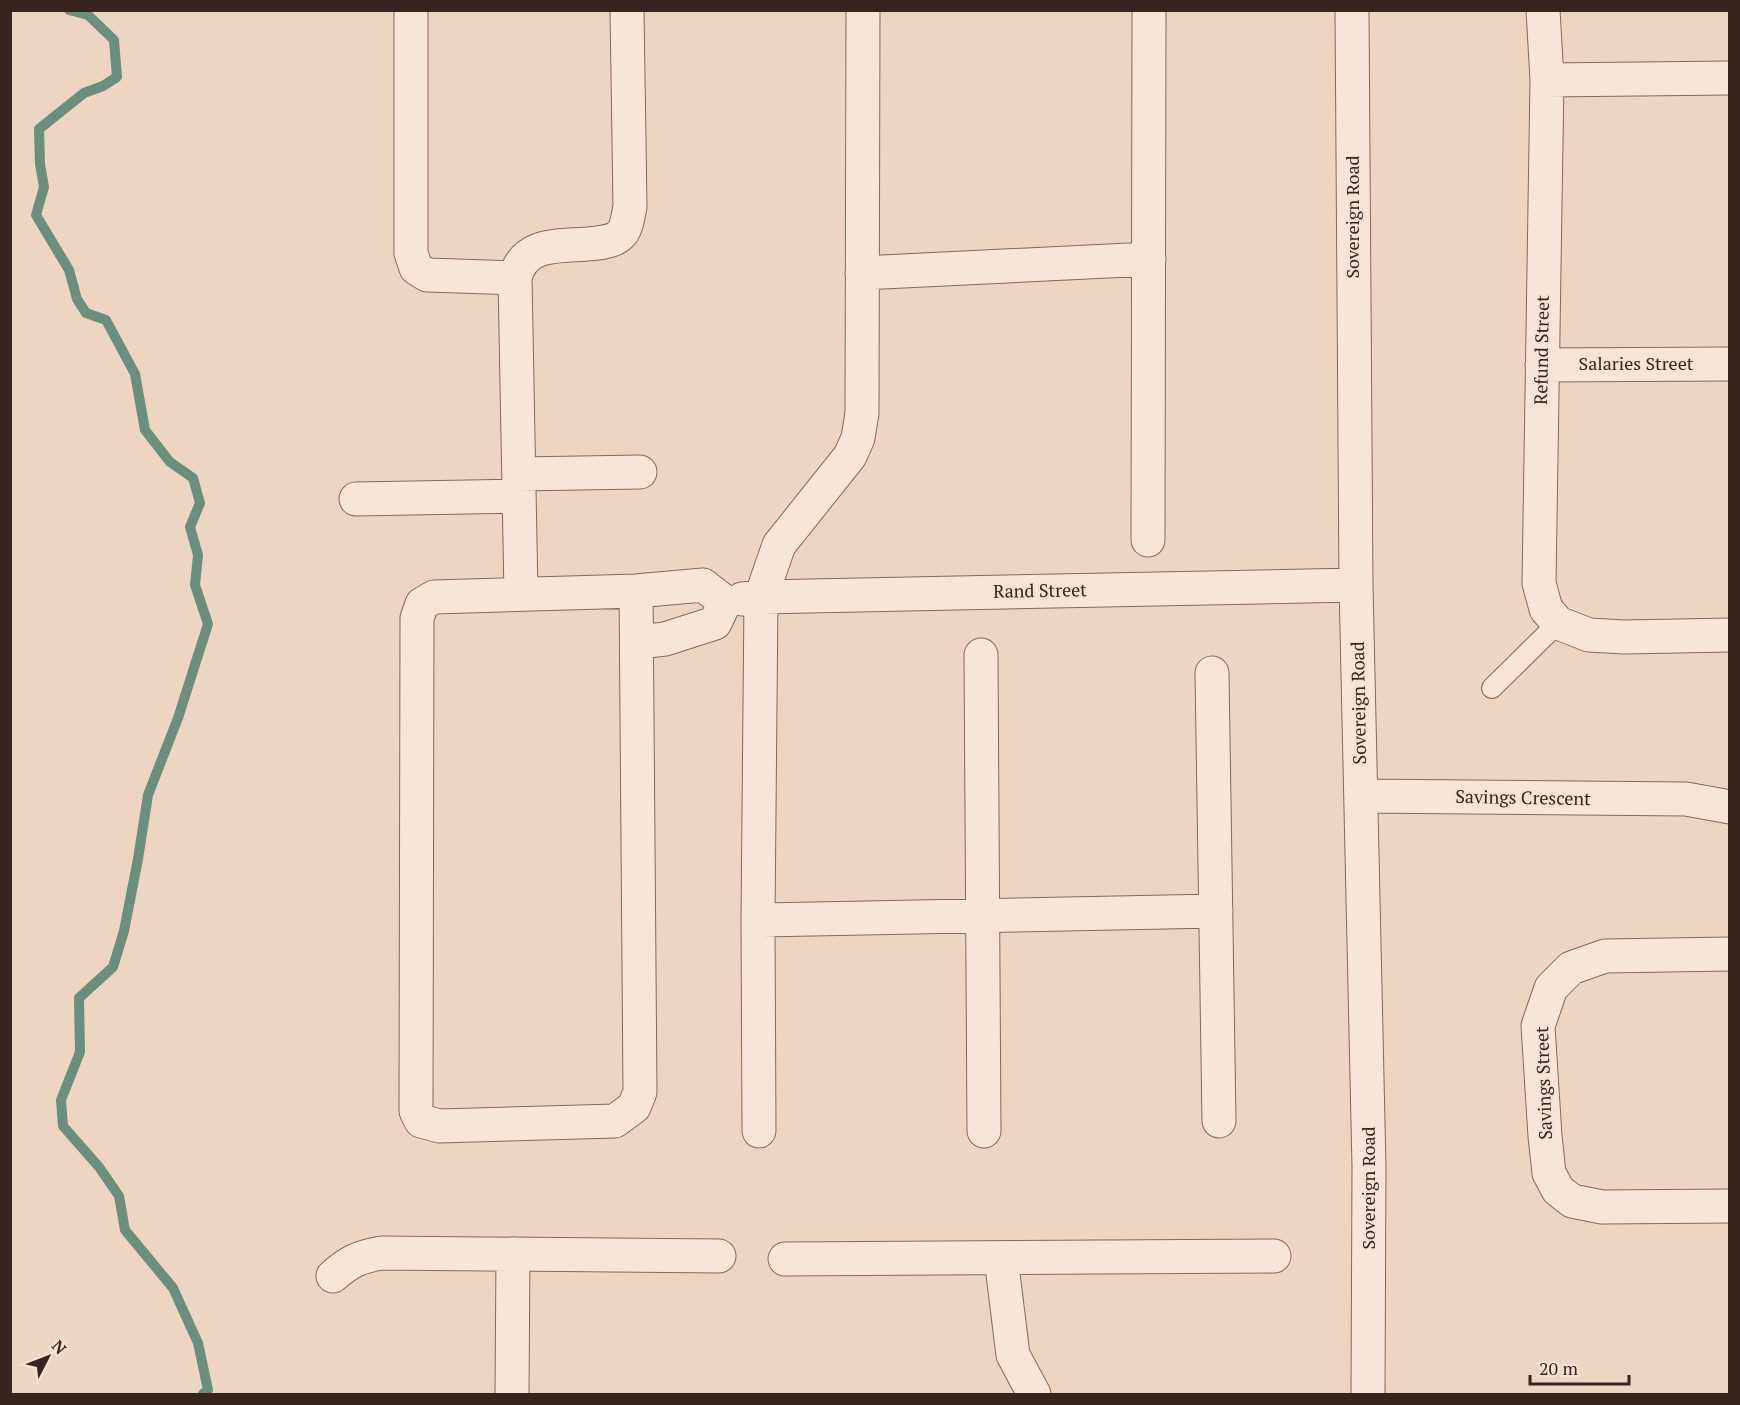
<svg xmlns="http://www.w3.org/2000/svg" width="1740" height="1405" font-family="'PT Serif',serif">
<style>
.lines{fill:none;stroke-linecap:round;stroke-linejoin:round}
.stream{stroke:#6c8f7d;stroke-width:10}
.lane-casing{stroke:#886659;stroke-width:22}
.street-casing{stroke:#886659;stroke-width:35}
.lane{stroke:#f9e5d6;stroke-width:20}
.street{stroke:#f9e5d6;stroke-width:33}
.labels{text-anchor:middle;stroke-width:4.5;stroke-linejoin:round;paint-order:stroke}
.street-label{font-size:18px;fill:#38231e;stroke:#f6e2d2}
</style>
<rect width="100%" height="100%" fill="#eed5c2"/>
<g class="lines">
<!-- stream -->
<path class="stream" d="M 69,10 L 88,15 L 114,40 L 117,77 L 103,86 L 84,93 L 39,129 L 40,164 L 44,187 L 36,215 L 69,270 L 77,299 L 86,313 L 106,320 L 135,374 L 145,430 L 170,462 L 193,478 L 200,503 L 190,527 L 198,555 L 195,585 L 208,624 L 178,718 L 148,795 L 138,859 L 124,931 L 113,967 L 79,998 L 80,1052 L 61,1100 L 63,1126 L 99,1167 L 119,1196 L 125,1230 L 173,1288 L 198,1343 L 208,1390 L 203,1394"/>
<!-- lane casing -->
<g class="lane-casing">
<path id="lane" d="M 1492,688 L 1558,623"/>
</g>
<!-- street casing -->
<g class="street-casing">
<path id="street" d="M 411,10 L 411,253 L 416,268 L 427,275 L 515,278
M 1352,10 L 1356,585 L 1369,1167 L 1368,1394
M 1543,10 L 1547,80
M 1730,78 L 1547,80 L 1539,583 L 1546,609 L 1558,623 L 1589,635 L 1624,637 L 1730,635
M 862,273 L 1149,259
M 1542,365 L 1730,364
M 519,474 L 640,472
M 356,499 L 519,496
M 1148,540 L 1149,10
M 636,591 L 640,1092 L 634,1107 L 615,1121 L 439,1126 L 421,1121 L 416,1111 L 417,618 L 422,604 L 434,597 L 636,591 L 703,585 L 725,602
M 521,594 L 515,278 C 525,236 570,249 604,242 C 609,241 617,239 621,234 C 627,228 628,215 630,207 L 627,10
M 742,599 L 761,597 L 1356,585
M 638,642 L 665,639 L 715,623 L 725,602
M 981,655 L 984,1131
M 1212,673 L 1219,1121
M 1361,796 L 1686,799 L 1730,807
M 758,920 L 1216,911
M 1730,954 L 1605,956 L 1571,968 L 1551,988 L 1538,1026 L 1545,1136 L 1549,1173 L 1558,1190 L 1572,1201 L 1602,1207 L 1730,1206
M 759,1131 L 758,920 L 761,597 L 779,545 L 850,456 L 858,438 L 862,413 L 863,10
M 1001,1258 L 1013,1355 L 1034,1394
M 785,1259 L 1274,1256
M 333,1276 C 350,1261 359,1257 382,1253 L 719,1256
M 512,1394 L 513,1254"/>
</g>
<!-- lane -->
<use href="#lane" class="lane"/>
<!-- street -->
<use href="#street" class="street"/>
</g>
<g class="labels">
<!-- street labels -->
<g class="street-label">
<text transform="translate(1353 217) rotate(-90)" y="6">Sovereign Road</text>
<text transform="translate(1542 350) rotate(-89)" y="6">Refund Street</text>
<text x="1636" y="370">Salaries Street</text>
<text transform="translate(1040 591) rotate(-1)" y="6">Rand Street</text>
<text transform="translate(1359 703) rotate(-91)" y="6">Sovereign Road</text>
<text transform="translate(1523 798) rotate(1)" y="6">Savings Crescent</text>
<text transform="translate(1544 1083) rotate(-92)" y="6">Savings Street</text>
<text transform="translate(1369 1188) rotate(-90)" y="6">Sovereign Road</text>
</g>
</g>
<!-- border -->
<rect width="1740" height="1405" fill="none" stroke="#38231e" stroke-width="24"/>
<!-- north arrow -->
<g transform="translate(48 1357) rotate(48)" stroke="#f6e2d2" stroke-width="4.5" paint-order="stroke">
<path d="M0-4.5L10 22L0 15L-10 22Z" fill="#38231e"/>
<text y="-9" font-size="16" font-weight="bold" text-anchor="middle" fill="#38231e">N</text>
</g>
<!-- scale -->
<path d="M1530 1375v9h99v-9" fill="none" stroke="#38231e" stroke-width="3"/>
<text x="1539" y="1375" font-size="18" fill="#38231e" stroke="#f6e2d2" stroke-width="4.5" paint-order="stroke">20 m</text>
</svg>
